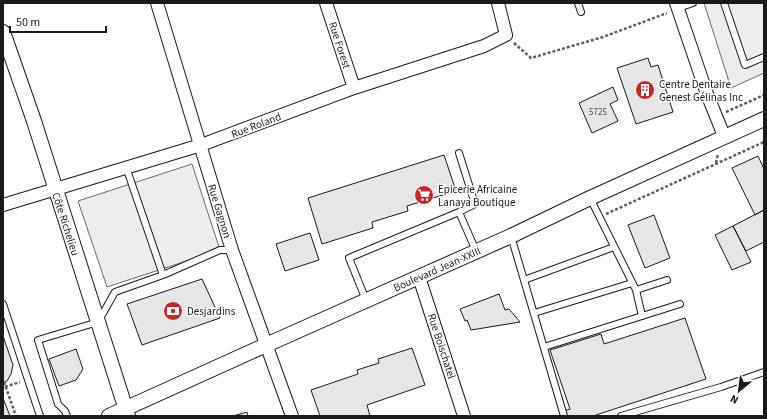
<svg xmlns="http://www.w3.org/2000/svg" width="767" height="419" font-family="'Source Sans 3',sans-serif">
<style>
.parking{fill:#ededed;stroke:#6a6a6a}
.building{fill:#e6e6e6;stroke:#1a1a1a}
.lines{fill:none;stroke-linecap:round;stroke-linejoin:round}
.service-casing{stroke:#1a1a1a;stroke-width:8}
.minor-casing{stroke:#1a1a1a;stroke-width:14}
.tertiary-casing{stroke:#1a1a1a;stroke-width:16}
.path{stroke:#5f5f5f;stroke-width:2.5;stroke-dasharray:3 2;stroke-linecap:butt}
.service{stroke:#fff;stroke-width:6}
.minor{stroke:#fff;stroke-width:12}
.tertiary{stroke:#fff;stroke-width:14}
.labels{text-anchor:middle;stroke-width:3;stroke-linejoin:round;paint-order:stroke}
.number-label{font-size:9px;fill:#4d4d4d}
.street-label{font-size:11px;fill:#1a1a1a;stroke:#fff}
.poi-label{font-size:11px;fill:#1a1a1a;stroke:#fff;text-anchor:start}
</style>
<rect width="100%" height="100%" fill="#fff"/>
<!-- parking -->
<path class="parking" d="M 704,3 L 764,3 L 764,73 L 731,88 Z
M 192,164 L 220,250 L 107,287 L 78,201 Z"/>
<!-- building -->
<path class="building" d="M 648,58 L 651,67 L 658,65 L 673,112 L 636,124 L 617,68 Z
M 613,87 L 618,100 L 610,104 L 618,121 L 592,133 L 579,103 Z
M 444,155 L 456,191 L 407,206 L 408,211 L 372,222 L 373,228 L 322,244 L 308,198 Z
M 758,156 L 764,169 L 764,210 L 755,215 L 732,168 Z
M 764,210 L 764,242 L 746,251 L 733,226 Z
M 654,215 L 670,258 L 645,268 L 628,225 Z
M 733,226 L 751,262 L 732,270 L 715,235 Z
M 310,233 L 319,260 L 285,271 L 276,244 Z
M 202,279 L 220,318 L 142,345 L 127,304 Z
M 499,294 L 505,310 L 509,309 L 520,322 L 471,330 L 467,320 L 465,321 L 460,309 Z
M 685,318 L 706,379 L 593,416 L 566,416 L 564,411 L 570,409 L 550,350 L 601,334 L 604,344 Z
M 3,336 L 13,365 L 11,374 L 7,381 L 3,383 Z
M 412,348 L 425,385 L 367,405 L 370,416 L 320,416 L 311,390 L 358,374 L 357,370 L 379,363 L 378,359 Z
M 76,349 L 83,369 L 76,380 L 59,386 L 49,359 Z
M 3,398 L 10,416 L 3,416 Z
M 247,412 L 248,416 L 233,416 Z"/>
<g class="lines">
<!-- service casing -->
<g class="service-casing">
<path id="service" d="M 578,3 L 581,12
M 724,3 L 745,65 L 764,57
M 678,8 L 693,3
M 459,153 L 475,204 L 459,212
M 126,167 L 163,275
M 590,198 L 636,290 L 642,316
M 511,236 L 564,416
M 524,280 L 614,247
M 636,290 L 667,280
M 366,300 L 349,258 L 459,212 L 476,251
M 3,304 L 40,416
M 534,313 L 632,283
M 544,347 L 680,304
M 67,416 L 65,411 L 58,404 L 38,340 L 98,322 L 115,292 L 163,275 L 220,250 L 232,250
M 621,416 L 721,387 L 764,372"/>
</g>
<!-- minor casing -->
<g class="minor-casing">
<path id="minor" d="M 157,3 L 232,250 L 292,416
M 326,3 L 354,88
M 676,3 L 707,94 L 724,136
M 3,205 L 201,145 L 354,88 L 484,46 L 506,35 L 498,3
M 419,277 L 464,416"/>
</g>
<!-- tertiary casing -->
<g class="tertiary-casing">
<path id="tertiary" d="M 3,32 L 34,121 L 128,416
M 109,416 L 266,345 L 511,236 L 590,198 L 764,119"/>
</g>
<!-- path -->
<path class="path" d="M 514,43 L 531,58 L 603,37 L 667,13
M 726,112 L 764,95
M 716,163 L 718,154
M 606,214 L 764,142
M 4,382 L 16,416
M 5,387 L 20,382"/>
<!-- service -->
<use href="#service" class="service"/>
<!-- minor -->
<use href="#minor" class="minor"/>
<!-- tertiary -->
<use href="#tertiary" class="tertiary"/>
</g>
<!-- icons -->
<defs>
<g id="building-disc" transform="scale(1)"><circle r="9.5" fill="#c62828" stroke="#fff"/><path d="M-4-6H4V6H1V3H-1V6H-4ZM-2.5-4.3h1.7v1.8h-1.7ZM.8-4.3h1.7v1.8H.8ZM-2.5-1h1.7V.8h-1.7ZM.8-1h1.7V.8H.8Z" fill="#fff"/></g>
<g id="supermarket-disc" transform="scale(1)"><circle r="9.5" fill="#c62828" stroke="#fff"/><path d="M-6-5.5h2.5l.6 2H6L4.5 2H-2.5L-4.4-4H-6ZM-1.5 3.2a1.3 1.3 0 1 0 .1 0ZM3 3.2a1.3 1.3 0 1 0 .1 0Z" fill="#fff"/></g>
<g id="bank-disc" transform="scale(1)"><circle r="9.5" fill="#c62828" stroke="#fff"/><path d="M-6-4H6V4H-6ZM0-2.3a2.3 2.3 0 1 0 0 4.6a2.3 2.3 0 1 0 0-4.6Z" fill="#fff"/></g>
</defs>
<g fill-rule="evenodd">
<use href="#building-disc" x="645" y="90"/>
<use href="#supermarket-disc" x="424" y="195"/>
<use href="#bank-disc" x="173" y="311"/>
</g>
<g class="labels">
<!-- number labels -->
<g class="number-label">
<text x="598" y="115">5725</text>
</g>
<!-- street labels -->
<g class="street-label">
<text transform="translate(340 45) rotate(72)" y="4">Rue Forest</text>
<text transform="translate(256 125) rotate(-21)" y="4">Rue Roland</text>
<text transform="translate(220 211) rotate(73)" y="4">Rue Gagnon</text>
<text transform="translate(66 224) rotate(72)" y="4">Côte Richelieu</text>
<text transform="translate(437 269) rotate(-24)" y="4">Boulevard Jean-XXIII</text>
<text transform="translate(442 346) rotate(72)" y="4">Rue Boischatel</text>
</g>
<!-- poi labels -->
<g class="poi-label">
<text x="659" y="88">Centre Dentaire<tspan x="659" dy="13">Genest Gélinas Inc</tspan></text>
<text x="438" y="193">Epicerie Africaine<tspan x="438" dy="13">Lanaya Boutique</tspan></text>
<text x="187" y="315">Desjardins</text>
</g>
</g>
<!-- border -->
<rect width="767" height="419" fill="none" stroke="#1a1a1a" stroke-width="8"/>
<!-- north arrow -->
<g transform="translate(739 391) rotate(209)" stroke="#ffffff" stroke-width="3" paint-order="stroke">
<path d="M0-3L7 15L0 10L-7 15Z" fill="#1a1a1a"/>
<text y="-6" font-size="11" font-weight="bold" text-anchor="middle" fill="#1a1a1a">N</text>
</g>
<!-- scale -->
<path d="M10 26v6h96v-6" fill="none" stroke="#1a1a1a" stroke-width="2"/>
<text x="16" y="26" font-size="12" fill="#1a1a1a" stroke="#ffffff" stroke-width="3" paint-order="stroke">50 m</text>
</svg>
